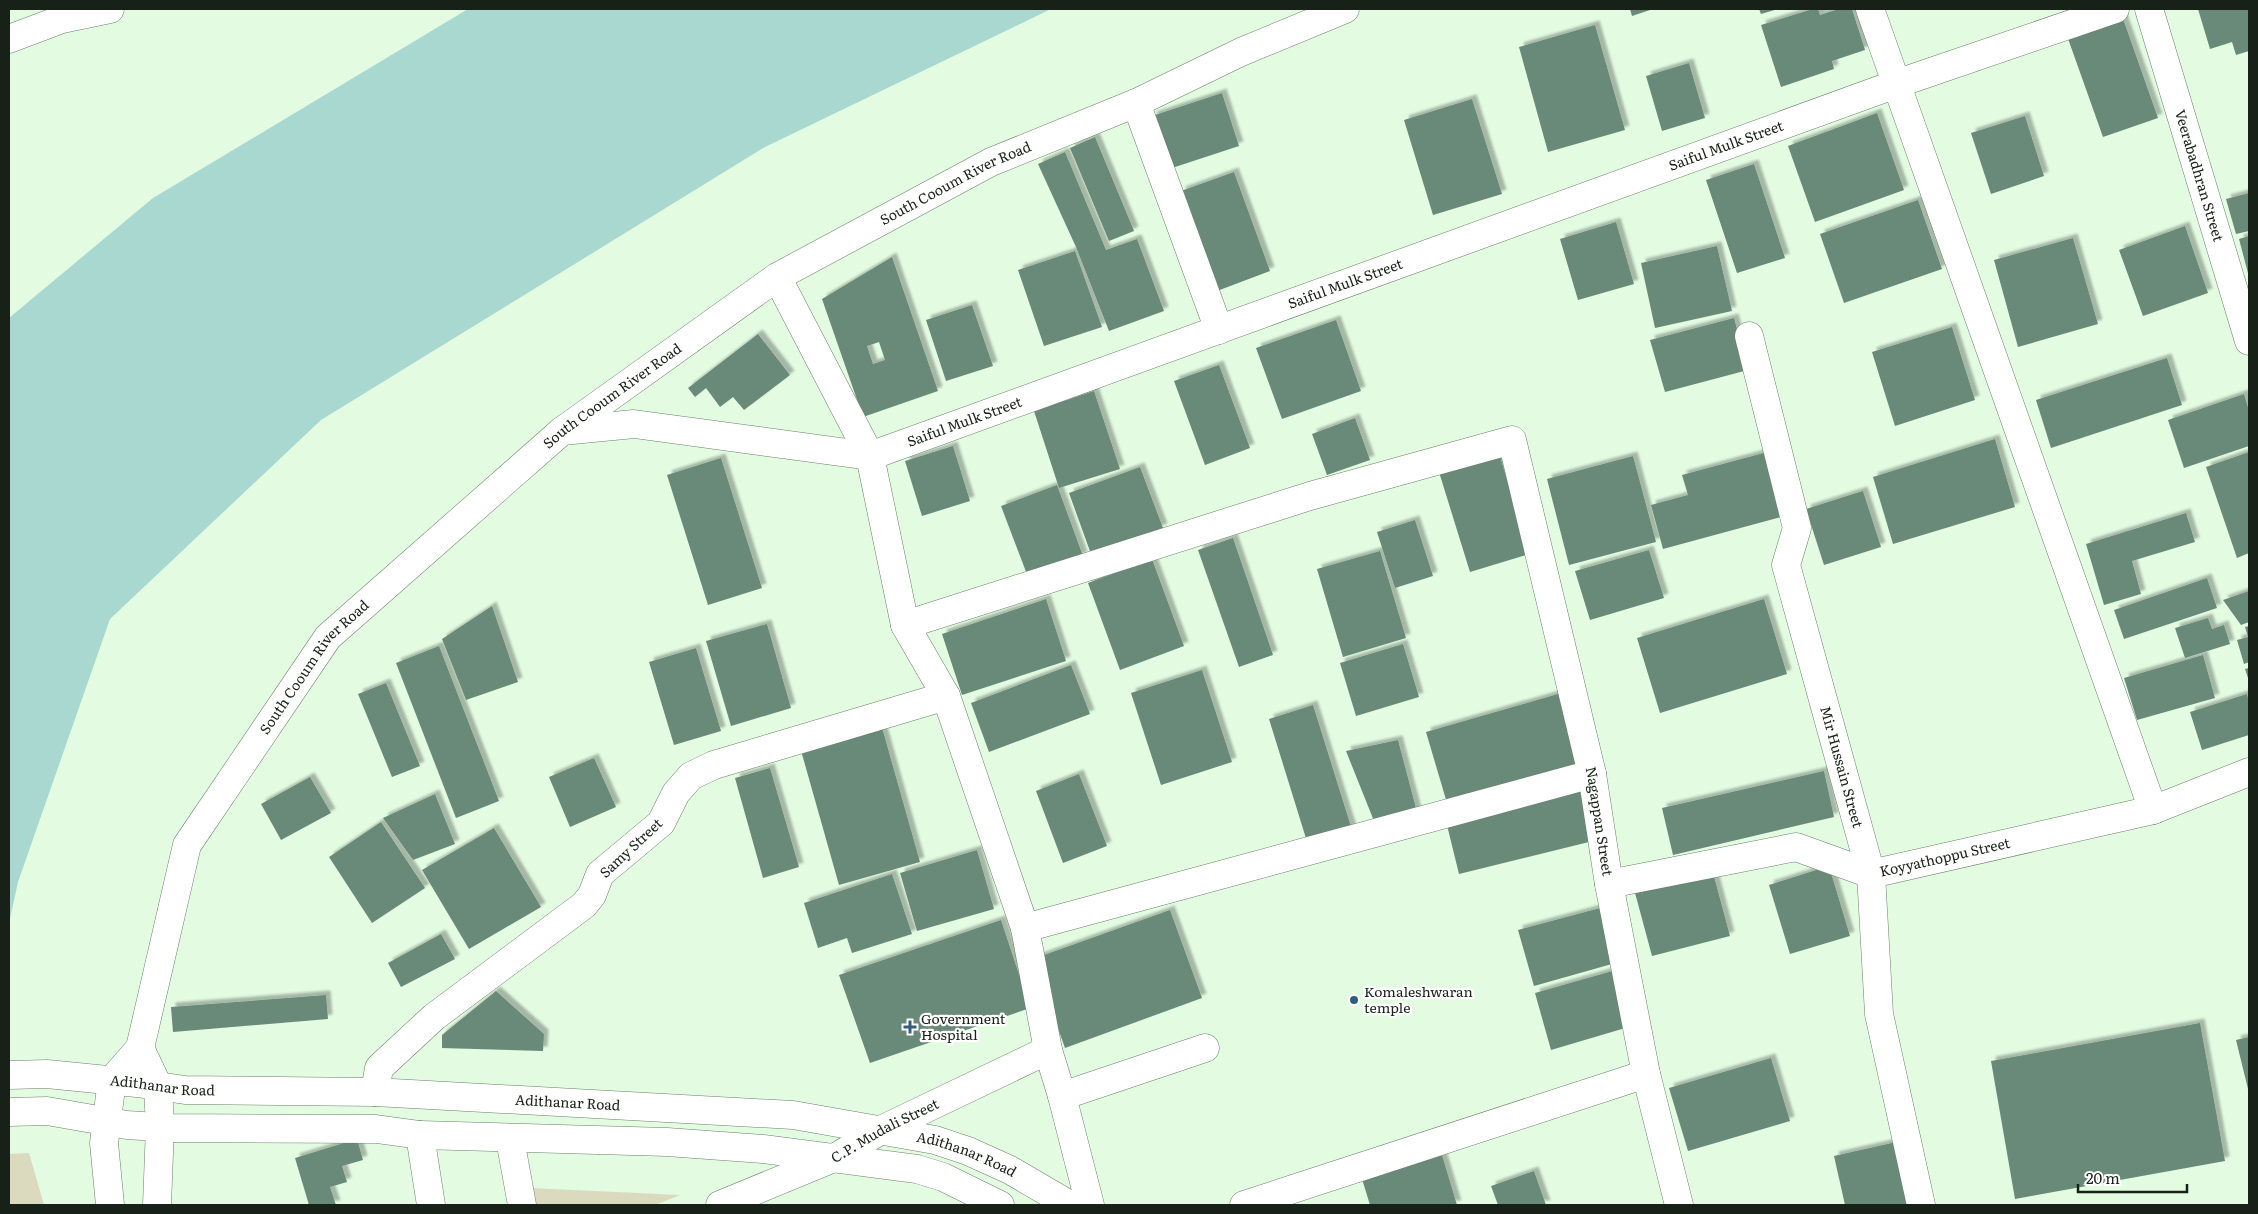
<svg xmlns="http://www.w3.org/2000/svg" width="2258" height="1214" font-family="Literata,serif">
<style>
.green{fill:#dbdabe}
.water{fill:#a8d8cf}
.building{fill:#698979;fill-rule:evenodd;filter:url(#shadow)}
.lines{fill:none;stroke-linecap:round;stroke-linejoin:round}
.minor-casing{stroke:#6b816a;stroke-width:29}
.major-casing{stroke:#6b816a;stroke-width:29}
.minor{stroke:#fff;stroke-width:28}
.major{stroke:#fff;stroke-width:28}
.poi-dot{fill:#305f7e;stroke:#fff;stroke-width:2}
.labels{text-anchor:middle;stroke-width:4.5;stroke-linejoin:round;paint-order:stroke}
.street-label{font-size:14px;fill:#182117;stroke:#fff}
.poi-label{font-size:14px;fill:#182117;stroke:#fff;text-anchor:start}
</style>
<defs>
<filter id="shadow"><feDropShadow dx="4.5" dy="-4.5" stdDeviation="1" flood-color="#0004"/></filter>
</defs>
<rect width="100%" height="100%" fill="#e2fbe1"/>
<!-- green -->
<path class="green" d="M 29,1153 L 44,1205 L 9,1205 L 9,1154 Z
M 530,1188 L 680,1195 L 655,1205 L 528,1205 Z"/>
<!-- water -->
<path class="water" d="M 468,9 L 1051,9 L 765,147 L 321,420 L 110,619 L 18,882 L 9,923 L 9,318 L 153,198 Z"/>
<!-- building -->
<path class="building" d="M 1630,9 L 1653,9 L 1632,16 Z
M 1759,9 L 1778,9 L 1761,14 Z
M 1813,9 L 1818,9 L 1820,15 L 1839,9 L 1852,9 L 1865,50 L 1832,61 L 1834,69 L 1781,87 L 1761,25 Z
M 2198,9 L 2249,9 L 2249,51 L 2236,55 L 2232,42 L 2210,49 Z
M 2121,13 L 2158,118 L 2103,137 L 2066,33 Z
M 1595,25 L 1625,130 L 1548,152 L 1519,47 Z
M 1689,63 L 1705,118 L 1662,131 L 1646,76 Z
M 1222,93 L 1239,146 L 1169,169 L 1152,116 Z
M 1472,99 L 1502,194 L 1433,215 L 1404,120 Z
M 1877,113 L 1904,190 L 1815,222 L 1788,146 Z
M 2025,116 L 2044,176 L 1991,194 L 1971,133 Z
M 1095,137 L 1134,231 L 1109,241 L 1070,148 Z
M 1065,152 L 1106,250 L 1137,239 L 1164,311 L 1109,331 L 1076,247 L 1038,164 Z
M 1754,164 L 1785,258 L 1737,273 L 1706,180 Z
M 1234,172 L 1270,271 L 1217,291 L 1181,191 Z
M 2249,193 L 2249,231 L 2236,234 L 2226,199 Z
M 1918,200 L 1942,269 L 1844,303 L 1820,234 Z
M 1616,222 L 1634,284 L 1578,300 L 1560,239 Z
M 2185,226 L 2208,293 L 2143,316 L 2119,250 Z
M 2249,236 L 2249,277 L 2239,239 Z
M 2073,238 L 2098,324 L 2018,347 L 1994,260 Z
M 1717,246 L 1732,311 L 1655,328 L 1641,263 Z
M 1075,251 L 1102,327 L 1044,346 L 1018,270 Z
M 892,257 L 938,391 L 863,417 L 822,299 ZM 879,342 L 885,360 L 873,364 L 867,346 Z
M 972,305 L 993,366 L 946,381 L 926,320 Z
M 1734,318 L 1748,370 L 1665,392 L 1650,340 Z
M 1336,320 L 1361,391 L 1282,419 L 1256,348 Z
M 1952,327 L 1975,400 L 1895,426 L 1872,352 Z
M 758,334 L 790,375 L 744,410 L 733,397 L 720,407 L 706,388 L 695,397 L 688,388 Z
M 2167,358 L 2182,405 L 2051,448 L 2036,400 Z
M 1219,365 L 1250,448 L 1205,465 L 1174,381 Z
M 1094,391 L 1120,469 L 1059,488 L 1034,411 Z
M 2244,394 L 2249,411 L 2249,446 L 2184,468 L 2168,420 Z
M 1355,418 L 1370,460 L 1327,475 L 1312,434 Z
M 1995,439 L 2015,507 L 1893,544 L 1873,477 Z
M 953,446 L 970,501 L 922,516 L 905,461 Z
M 1771,451 L 1788,515 L 1663,549 L 1651,505 L 1688,495 L 1682,475 Z
M 2249,452 L 2249,553 L 2237,558 L 2206,467 Z
M 1499,453 L 1529,554 L 1470,572 L 1439,472 Z
M 1633,456 L 1656,542 L 1569,565 L 1547,479 Z
M 721,458 L 762,588 L 708,605 L 667,475 Z
M 1140,467 L 1163,528 L 1091,554 L 1069,493 Z
M 1057,485 L 1083,556 L 1028,577 L 1001,506 Z
M 1863,491 L 1881,547 L 1824,565 L 1806,509 Z
M 2186,513 L 2195,542 L 2132,561 L 2141,594 L 2104,605 L 2086,544 Z
M 1415,520 L 1433,576 L 1395,588 L 1377,532 Z
M 1233,538 L 1273,655 L 1239,667 L 1198,550 Z
M 1649,550 L 1664,598 L 1590,620 L 1575,571 Z
M 1380,551 L 1406,638 L 1343,657 L 1317,569 Z
M 1152,559 L 1184,646 L 1120,670 L 1088,583 Z
M 2207,578 L 2217,608 L 2124,639 L 2114,610 Z
M 2249,591 L 2249,622 L 2241,625 L 2223,600 Z
M 1046,599 L 1066,661 L 962,695 L 942,634 Z
M 1764,599 L 1787,674 L 1660,713 L 1637,638 Z
M 492,606 L 518,682 L 466,700 L 442,639 Z
M 2208,618 L 2212,629 L 2224,625 L 2230,644 L 2185,658 L 2175,628 Z
M 767,624 L 791,708 L 731,726 L 706,641 Z
M 2249,626 L 2249,662 L 2244,664 L 2237,640 L 2248,637 L 2245,627 Z
M 1403,644 L 1419,697 L 1356,716 L 1340,663 Z
M 439,646 L 499,801 L 456,818 L 396,663 Z
M 696,648 L 721,731 L 674,745 L 649,662 Z
M 2203,655 L 2215,698 L 2137,720 L 2124,678 Z
M 1071,665 L 1090,714 L 989,752 L 971,703 Z
M 2249,668 L 2249,681 L 2245,669 Z
M 1202,670 L 1232,762 L 1161,785 L 1131,693 Z
M 386,683 L 420,766 L 392,777 L 358,694 Z
M 1558,694 L 1578,765 L 1447,803 L 1426,732 Z
M 2247,694 L 2249,703 L 2249,735 L 2202,750 L 2190,712 Z
M 1313,705 L 1353,833 L 1309,848 L 1269,719 Z
M 881,724 L 920,862 L 839,885 L 800,747 Z
M 1398,740 L 1417,812 L 1376,826 L 1346,751 Z
M 594,758 L 616,807 L 570,827 L 549,777 Z
M 770,768 L 799,867 L 763,878 L 735,778 Z
M 1824,771 L 1834,817 L 1673,855 L 1662,808 Z
M 1079,774 L 1107,846 L 1063,863 L 1036,791 Z
M 310,777 L 331,813 L 281,840 L 261,804 Z
M 1578,784 L 1593,841 L 1459,874 L 1445,817 Z
M 435,794 L 455,844 L 413,860 L 383,818 Z
M 381,822 L 425,888 L 372,923 L 329,857 Z
M 494,828 L 541,907 L 469,949 L 422,870 Z
M 977,850 L 994,909 L 917,931 L 900,873 Z
M 1829,866 L 1850,936 L 1790,954 L 1769,885 Z
M 1712,869 L 1730,936 L 1652,956 L 1634,889 Z
M 892,874 L 912,934 L 852,953 L 847,938 L 818,948 L 804,903 Z
M 1604,907 L 1619,962 L 1534,986 L 1518,930 Z
M 1170,910 L 1202,998 L 1065,1048 L 1033,959 Z
M 1001,920 L 1030,1008 L 870,1063 L 839,975 Z
M 441,934 L 455,959 L 401,987 L 388,963 Z
M 1616,970 L 1632,1026 L 1551,1050 L 1535,993 Z
M 496,991 L 544,1034 L 543,1051 L 442,1048 L 442,1035 Z
M 326,995 L 328,1019 L 173,1032 L 171,1007 Z
M 2200,1023 L 2225,1161 L 2015,1199 L 1991,1061 Z
M 2249,1037 L 2249,1093 L 2236,1040 Z
M 1771,1058 L 1790,1121 L 1688,1151 L 1669,1088 Z
M 357,1139 L 363,1160 L 342,1166 L 347,1182 L 330,1187 L 336,1205 L 309,1205 L 295,1158 Z
M 1901,1141 L 1915,1205 L 1845,1205 L 1834,1156 Z
M 1439,1145 L 1457,1205 L 1370,1205 L 1359,1169 Z
M 1534,1171 L 1546,1205 L 1498,1205 L 1491,1186 Z"/>
<g class="lines">
<!-- minor casing -->
<g class="minor-casing">
<g id="minor">
<path d="M 1870,9 L 2153,810"/>
<path id="s1" d="M 2149,9 L 2249,341"/>
<path d="M 9,39 L 62,19 L 110,9"/>
<path d="M 1136,103 L 1219,330"/>
<path d="M 777,277 L 870,456 L 905,625 L 946,696 L 1025,928 L 1048,1050 L 1062,1096 L 1090,1205"/>
<path id="s2" d="M 1749,336 L 1797,528 L 1786,565 L 1871,874 L 1879,1014 L 1921,1205"/>
<path id="s3" d="M 562,431 L 634,424 L 870,456 L 1896,84 L 2115,9"/>
<path id="s4" d="M 905,625 L 1310,496 L 1512,440 L 1592,774 L 1609,884 L 1646,1074 L 1679,1205"/>
<path id="s5" d="M 1609,884 L 1796,847 L 1871,874 L 2153,810 L 2249,772"/>
<path d="M 1025,928 L 1592,774"/>
<path d="M 140,1048 L 158,1086 L 160,1127 L 157,1205"/>
<path d="M 375,1092 L 379,1068 L 434,1017 L 584,905 L 592,895 L 600,874 L 661,823 L 676,793 L 691,776 L 714,765 L 946,696"/>
<path d="M 1062,1096 L 1205,1048"/>
<path d="M 420,1135 L 431,1205"/>
<path d="M 510,1139 L 522,1205"/>
<path id="s6" d="M 110,1205 L 104,1143 L 112,1080 L 140,1048 L 187,845 L 328,637 L 562,431 L 777,277 L 991,162 L 1136,103 L 1241,52 L 1345,9"/>
<path id="s7" d="M 720,1205 L 836,1157 L 883,1129 L 1048,1050"/>
<path d="M 1244,1205 L 1646,1074"/>
</g>
</g>
<!-- major casing -->
<g class="major-casing">
<g id="major">
<path id="s8" d="M 9,1075 L 47,1074 L 137,1083 L 185,1090 L 375,1092 L 793,1115 L 935,1140 L 968,1151 L 1010,1170 L 1070,1205"/>
<path d="M 9,1112 L 47,1111 L 127,1125 L 171,1128 L 376,1129 L 420,1135 L 667,1142 L 763,1149 L 917,1169 L 943,1177 L 1000,1205"/>
</g>
</g>
<!-- minor -->
<use href="#minor" class="minor"/>
<!-- major -->
<use href="#major" class="major"/>
</g>
<!-- markers -->
<g class="poi-dot">
<circle cx="1354" cy="1000" r="5"/>
<path d="M907.5 1019.5h5v5h5v5h-5v5h-5v-5h-5v-5h5z"/>
</g>
<g class="labels">
<!-- street labels -->
<g class="street-label">
<text dy="5" stroke="none"><textPath href="#s3" startOffset="1221">Saiful Mulk Street</textPath></text>
<text dy="5" stroke="none"><textPath href="#s1" startOffset="174">Veerabadhran Street</textPath></text>
<text dy="5" stroke="none"><textPath href="#s6" startOffset="1406">South Cooum River Road</textPath></text>
<text dy="5" stroke="none"><textPath href="#s3" startOffset="816">Saiful Mulk Street</textPath></text>
<text dy="5" stroke="none"><textPath href="#s6" startOffset="1001">South Cooum River Road</textPath></text>
<text dy="5" stroke="none"><textPath href="#s3" startOffset="411">Saiful Mulk Street</textPath></text>
<text dy="5" stroke="none"><textPath href="#s6" startOffset="596">South Cooum River Road</textPath></text>
<text dy="5" stroke="none"><textPath href="#s2" startOffset="446">Mir Hussain Street</textPath></text>
<text dy="5" stroke="none"><textPath href="#s4" startOffset="1026">Nagappan Street</textPath></text>
<text transform="translate(631 848) rotate(-43)" y="5">Samy Street</text>
<text dy="5" stroke="none"><textPath href="#s5" startOffset="346">Koyyathoppu Street</textPath></text>
<text dy="5" stroke="none"><textPath href="#s8" startOffset="154">Adithanar Road</textPath></text>
<text dy="5" stroke="none"><textPath href="#s8" startOffset="560">Adithanar Road</textPath></text>
<text dy="5" stroke="none"><textPath href="#s7" startOffset="181">C.P. Mudali Street</textPath></text>
<text dy="5" stroke="none"><textPath href="#s8" startOffset="964">Adithanar Road</textPath></text>
</g>
<!-- poi labels -->
<g class="poi-label">
<text x="1364" y="997">Komaleshwaran<tspan x="1364" dy="16">temple</tspan></text>
<text x="921" y="1024">Government<tspan x="921" dy="16">Hospital</tspan></text>
</g>
</g>
<!-- border -->
<rect width="2258" height="1214" fill="none" stroke="#182117" stroke-width="20"/>
<!-- scale -->
<path d="M2078 1184v8h109v-8" fill="none" stroke="#182117" stroke-width="2.5"/>
<text x="2086" y="1184" font-size="15" fill="#182117" stroke="#ffffff" stroke-width="4" paint-order="stroke">20 m</text>
</svg>
